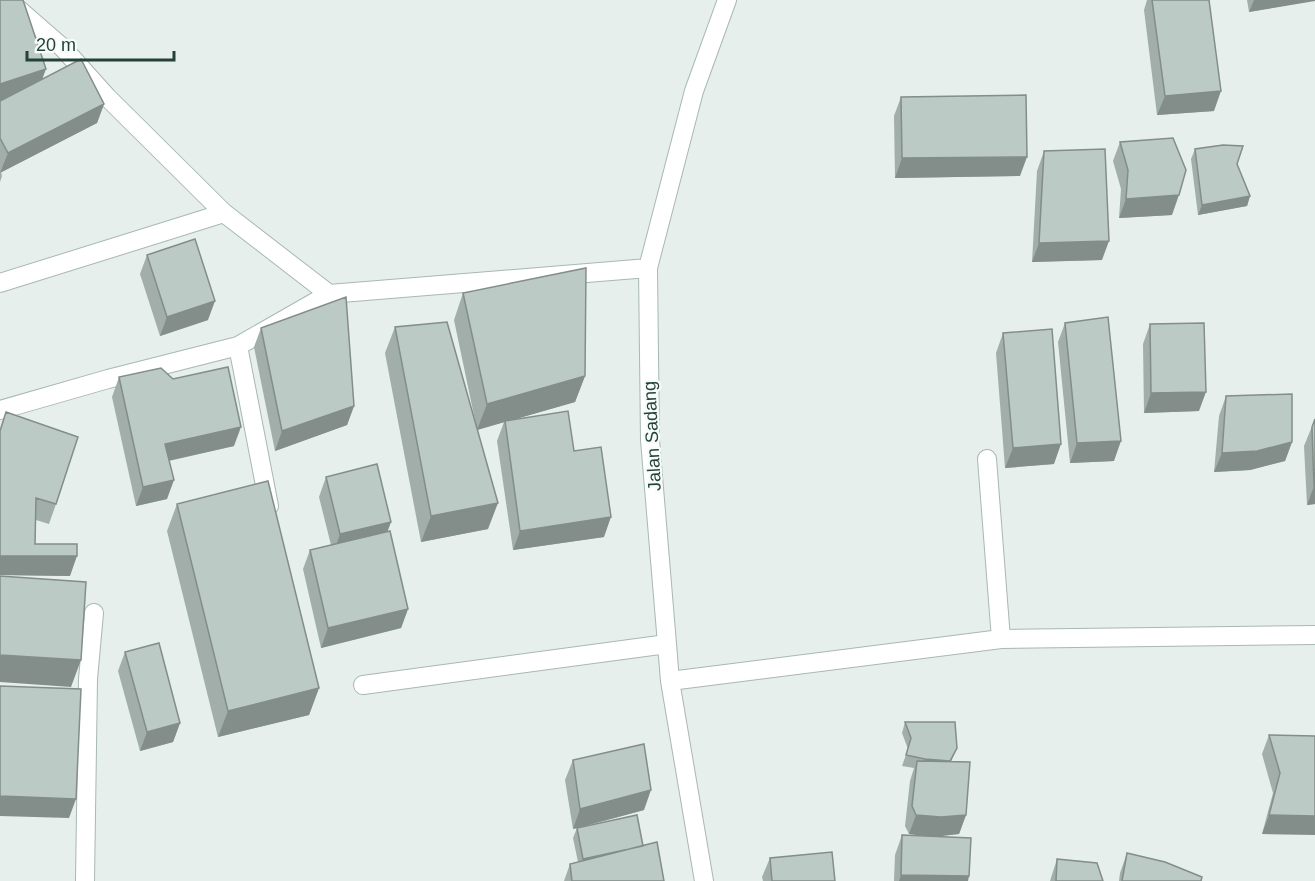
<svg xmlns="http://www.w3.org/2000/svg" width="1315" height="881" font-family="Arial,sans-serif">
<style>
.lines{fill:none;stroke-linecap:round;stroke-linejoin:round}
.minor-casing{stroke:#a8b8b2;stroke-width:20}
.minor{stroke:#fff;stroke-width:18}
.wall{fill:#a1aea9}
.shaded-wall{fill:#838d89}
.building{fill:#bbcac4;stroke:#838d89;stroke-width:1.5}
.labels{text-anchor:middle;stroke-width:4.5;stroke-linejoin:round;paint-order:stroke}
.street-label{font-size:18px;fill:#24423a;stroke:#f7fbf9}
</style>
<rect width="100%" height="100%" fill="#e6efeb"/>
<g class="lines">
<!-- minor casing -->
<g class="minor-casing">
<path id="minor" d="M 1,0 L 17,8 L 63,48 L 107,97 L 224,213 L 329,294 L 648,268
M 0,283 L 224,213
M 238,346 L 269,506
M 0,410 L 108,379 L 238,346 L 329,294
M 987,459 L 1001,639
M 670,681 L 1001,639 L 1315,635
M 363,685 L 667,644
M 85,881 L 88,679 L 94,613
M 704,881 L 670,681 L 667,644 L 650,440 L 648,268 L 694,91 L 727,0"/>
</g>
<!-- minor -->
<use href="#minor" class="minor"/>
</g>
<!-- wall -->
<path class="wall" d="M 0,0 L 43,79 L 104,104 L 97,123 L 1,172 L 2,176 L 0,182 Z
M 1147,0 L 1209,0 L 1214,111 L 1157,115 L 1144,10 Z
M 1247,0 L 1315,0 L 1249,12 Z
M 901,97 L 1020,176 L 895,178 L 894,116 Z
M 1120,142 L 1172,215 L 1119,218 L 1121,189 L 1113,161 Z
M 1195,149 L 1237,164 L 1250,196 L 1247,206 L 1198,215 L 1191,159 Z
M 1044,151 L 1102,260 L 1032,262 L 1037,171 Z
M 147,255 L 208,320 L 160,336 L 140,274 Z
M 463,293 L 585,376 L 575,402 L 512,420 L 574,451 L 604,537 L 513,550 L 497,441 L 504,422 L 477,430 L 488,529 L 421,542 L 385,353 L 395,327 L 476,425 L 454,320 Z
M 1065,323 L 1114,461 L 1070,463 L 1058,342 Z
M 1150,324 L 1199,411 L 1144,413 L 1143,344 Z
M 261,328 L 354,406 L 347,425 L 275,451 L 254,347 Z
M 1003,333 L 1054,464 L 1005,468 L 996,353 Z
M 119,377 L 234,446 L 169,461 L 167,499 L 136,506 L 112,397 Z
M 1226,396 L 1292,442 L 1285,461 L 1250,470 L 1214,472 L 1219,416 Z
M 6,412 L 56,504 L 49,524 L 36,520 L 35,544 L 70,576 L 0,575 L 0,429 Z
M 1315,419 L 1315,504 L 1307,505 L 1304,446 Z
M 326,477 L 391,522 L 387,531 L 408,609 L 401,628 L 321,648 L 303,569 L 310,550 L 331,545 L 319,497 Z
M 177,504 L 319,688 L 309,715 L 218,737 L 167,531 Z
M 125,652 L 180,723 L 173,742 L 140,751 L 118,671 Z
M 905,722 L 957,748 L 951,762 L 966,815 L 959,834 L 936,836 L 968,881 L 894,881 L 895,855 L 902,835 L 929,836 L 909,834 L 905,826 L 910,781 L 914,768 L 902,766 L 908,749 L 902,733 Z
M 1269,735 L 1315,736 L 1262,834 L 1273,793 L 1262,754 Z
M 573,760 L 644,810 L 582,827 L 643,846 L 664,881 L 564,881 L 570,864 L 578,862 L 573,838 L 577,828 L 573,829 L 565,780 Z
M 1127,853 L 1201,881 L 1119,881 L 1120,873 Z
M 770,858 L 835,881 L 763,881 L 762,877 Z
M 1057,859 L 1103,881 L 1050,881 Z"/>
<!-- shaded-wall -->
<path class="shaded-wall" d="M 1254,0 L 1315,0 L 1315,1 L 1249,12 Z
M 46,69 L 39,88 L 0,101 L 0,84 Z
M 1221,91 L 1214,111 L 1157,115 L 1165,96 Z
M 104,104 L 97,123 L 0,173 L 8,153 Z
M 1027,157 L 1020,176 L 895,178 L 902,158 Z
M 1179,195 L 1172,215 L 1119,218 L 1126,199 Z
M 1250,196 L 1247,206 L 1198,215 L 1202,205 Z
M 1109,241 L 1102,260 L 1032,262 L 1039,243 Z
M 215,301 L 208,320 L 160,336 L 167,317 Z
M 585,376 L 575,402 L 477,430 L 487,404 Z
M 1206,392 L 1199,411 L 1144,413 L 1151,393 Z
M 354,406 L 347,425 L 275,451 L 282,431 Z
M 241,427 L 234,446 L 158,463 L 165,444 Z
M 1121,441 L 1114,461 L 1070,463 L 1077,443 Z
M 1292,442 L 1285,461 L 1250,470 L 1214,472 L 1222,453 Z
M 1061,444 L 1054,464 L 1005,468 L 1013,448 Z
M 174,480 L 167,499 L 136,506 L 143,487 Z
M 1314,486 L 1315,486 L 1315,504 L 1307,505 Z
M 498,503 L 488,529 L 421,542 L 431,516 Z
M 611,517 L 604,537 L 513,550 L 520,531 Z
M 391,522 L 384,541 L 333,554 L 340,534 Z
M 0,556 L 77,556 L 70,576 L 0,575 Z
M 408,609 L 401,628 L 321,648 L 328,628 Z
M 0,655 L 81,660 L 71,687 L 0,682 Z
M 319,688 L 309,715 L 218,737 L 228,711 Z
M 180,723 L 173,742 L 140,751 L 147,732 Z
M 957,748 L 946,771 L 922,770 L 925,759 Z
M 651,790 L 644,810 L 573,829 L 580,809 Z
M 0,796 L 76,799 L 69,818 L 0,816 Z
M 916,815 L 966,815 L 959,834 L 934,837 L 909,834 Z
M 1269,815 L 1315,816 L 1315,835 L 1262,834 Z
M 643,847 L 579,869 L 583,859 Z
M 901,875 L 969,876 L 968,881 L 899,881 Z"/>
<!-- building -->
<path class="building" d="M 0,0 L 23,0 L 46,69 L 0,84 Z
M 1152,0 L 1209,0 L 1221,91 L 1165,96 Z
M 81,59 L 104,104 L 8,153 L 0,138 L 0,101 Z
M 1026,95 L 1027,157 L 902,158 L 901,97 Z
M 1173,138 L 1186,170 L 1179,195 L 1126,199 L 1128,170 L 1120,142 Z
M 1223,145 L 1243,146 L 1237,164 L 1250,196 L 1202,205 L 1195,149 Z
M 1105,149 L 1109,241 L 1039,243 L 1044,151 Z
M 195,239 L 215,301 L 167,317 L 147,255 Z
M 586,268 L 585,376 L 487,404 L 463,293 Z
M 346,297 L 354,406 L 282,431 L 261,328 Z
M 1108,317 L 1121,441 L 1077,443 L 1065,323 Z
M 447,322 L 498,503 L 431,516 L 395,327 Z
M 1204,323 L 1206,392 L 1151,393 L 1150,324 Z
M 1052,329 L 1061,444 L 1013,448 L 1003,333 Z
M 228,367 L 241,427 L 165,444 L 174,480 L 143,487 L 119,377 L 161,368 L 173,379 Z
M 1292,394 L 1292,442 L 1257,451 L 1222,453 L 1226,396 Z
M 568,411 L 574,451 L 601,447 L 611,517 L 520,531 L 505,421 Z
M 6,412 L 78,437 L 56,504 L 36,498 L 35,544 L 77,544 L 77,556 L 0,556 L 0,431 Z
M 1315,419 L 1315,486 L 1314,486 L 1312,427 Z
M 377,464 L 391,522 L 340,534 L 326,477 Z
M 268,481 L 319,688 L 228,711 L 177,504 Z
M 390,531 L 408,609 L 328,628 L 310,550 Z
M 0,576 L 86,582 L 81,660 L 0,655 Z
M 159,643 L 180,723 L 147,732 L 125,652 Z
M 0,686 L 81,689 L 76,799 L 0,796 Z
M 905,722 L 955,722 L 957,748 L 950,761 L 925,759 L 906,755 L 911,738 Z
M 1269,735 L 1315,736 L 1315,816 L 1269,815 L 1280,773 Z
M 644,744 L 651,790 L 580,809 L 573,760 Z
M 917,761 L 970,762 L 966,815 L 941,817 L 916,815 L 912,806 Z
M 637,815 L 643,846 L 583,859 L 577,828 Z
M 902,835 L 971,838 L 969,876 L 901,875 Z
M 657,842 L 664,881 L 572,881 L 570,864 Z
M 832,852 L 835,881 L 772,881 L 770,858 Z
M 1127,853 L 1165,862 L 1202,877 L 1201,881 L 1122,881 Z
M 1057,859 L 1097,863 L 1103,881 L 1056,881 Z"/>
<g class="labels">
<!-- street labels -->
<g class="street-label">
<text transform="translate(652 436) rotate(-93)" y="6">Jalan Sadang</text>
</g>
</g>
<!-- scale -->
<path d="M27 51v9h147v-9" fill="none" stroke="#24423a" stroke-width="3"/>
<text x="36" y="51" font-size="18" fill="#24423a" stroke="#f7fbf9" stroke-width="4.5" paint-order="stroke">20 m</text>
</svg>
